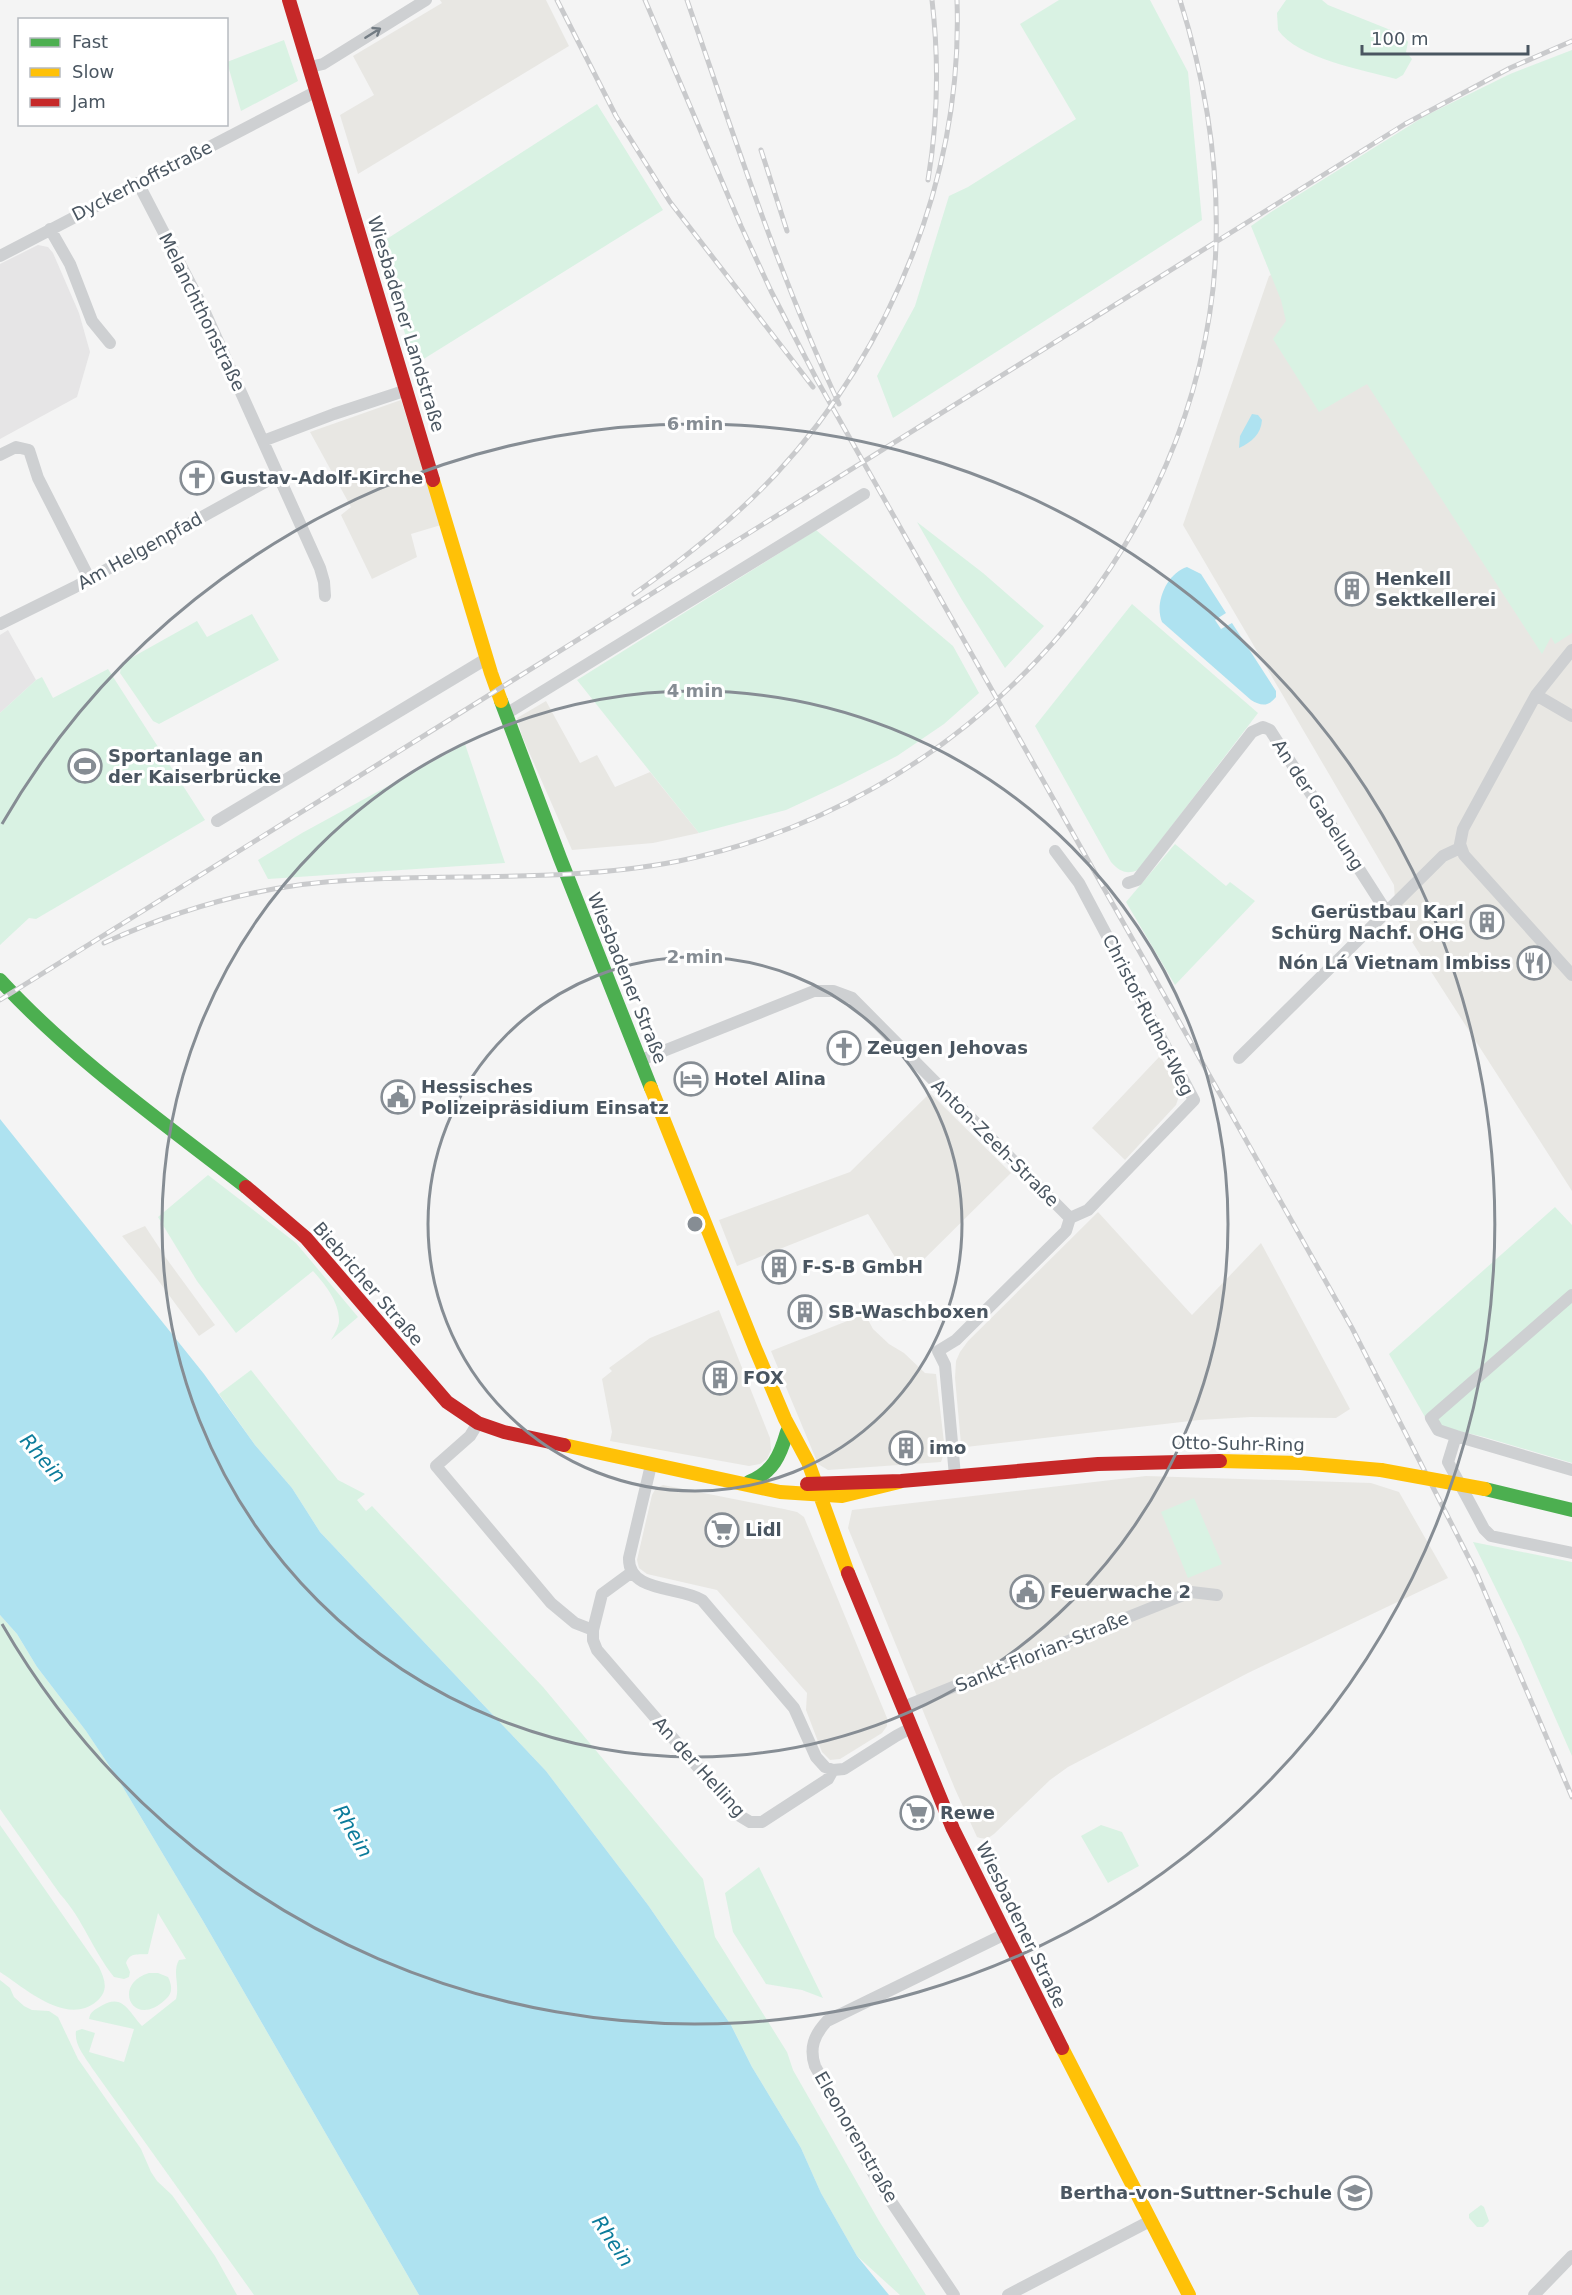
<svg xmlns="http://www.w3.org/2000/svg" width="1572" height="2295" font-family="'DejaVu Sans',sans-serif">
<style>
.commercial{fill:#e8e7e3}
.education{fill:#e6e5e6}
.green{fill:#d9f2e3}
.water{fill:#aee2f0}
.lines{fill:none;stroke-linecap:round;stroke-linejoin:round}
.street{stroke:#ced0d2;stroke-width:12}
.fast{stroke:#4caf50;stroke-width:14}
.slow{stroke:#ffc107;stroke-width:14}
.jam{stroke:#c62828;stroke-width:14}
.rail-casing{stroke:#c9cacc;stroke-width:5}
.rail{stroke:#fff;stroke-width:3;stroke-dasharray:9;stroke-linecap:butt}
.slow-bridge{stroke:#ffc107;stroke-width:14}
.oneway{stroke:#727b83}
.ring{fill:none;stroke:#868d94;stroke-width:3}
.labels{text-anchor:middle;stroke-width:6;stroke-linejoin:round;paint-order:stroke}
.street-label{font-size:18px;fill:#4a5661;stroke:#fff}
.poi-label{font-size:18px;font-weight:bold;fill:#4a5661;stroke:#fff;text-anchor:start}
.water-label{font-size:20px;font-style:italic;fill:#0c7c9b;stroke:#fff}
.centre{fill:#868d94;stroke:#fff;stroke-width:3}
.ring-label{font-size:18px;text-anchor:middle;font-weight:bold;fill:#868d94;stroke:#fff;stroke-width:6;stroke-linejoin:round;paint-order:stroke}
</style>
<rect width="100%" height="100%" fill="#f4f4f4"/>
<!-- commercial -->
<path class="commercial" d="M 440,0 L 546,0 L 569,46 L 358,174 L 340,115 L 374,95 L 353,56 L 442,3 Z
M 1572,127 L 1572,1191 L 1396,917 L 1394,885 L 1183,525 L 1269,276 Z
M 401,400 L 441,525 L 411,534 L 417,557 L 372,579 L 341,515 L 351,507 L 310,432 Z
M 546,701 L 580,763 L 597,755 L 615,787 L 650,772 L 699,833 L 653,843 L 572,850 L 522,736 L 517,718 Z
M 1160,1056 L 1177,1085 L 1178,1099 L 1176,1105 L 1125,1160 L 1092,1128 Z
M 930,1093 L 1011,1173 L 907,1276 L 868,1214 L 737,1266 L 719,1220 L 850,1172 Z
M 1098,1212 L 1192,1315 L 1261,1243 L 1350,1409 L 1336,1418 L 1251,1417 L 1199,1420 L 966,1447 L 961,1444 L 955,1378 L 956,1361 L 960,1352 L 968,1341 Z
M 145,1226 L 166,1258 L 215,1325 L 199,1336 L 155,1276 L 122,1236 Z
M 719,1310 L 770,1438 L 771,1450 L 767,1459 L 760,1464 L 749,1466 L 610,1441 L 612,1432 L 602,1379 L 612,1371 L 609,1368 L 650,1338 Z
M 865,1314 L 873,1329 L 889,1344 L 904,1353 L 925,1373 L 936,1374 L 945,1451 L 941,1462 L 828,1470 L 818,1464 L 771,1351 Z
M 1146,1476 L 1371,1483 L 1399,1492 L 1448,1578 L 1248,1673 L 1068,1767 L 1050,1780 L 994,1834 L 987,1839 L 980,1838 L 977,1837 L 955,1789 L 848,1528 L 852,1510 Z
M 663,1485 L 784,1509 L 797,1512 L 804,1517 L 887,1718 L 887,1726 L 882,1733 L 840,1759 L 830,1760 L 822,1752 L 806,1710 L 807,1693 L 717,1590 L 647,1574 L 639,1568 L 637,1560 L 652,1495 L 656,1488 Z"/>
<!-- education -->
<path class="education" d="M 38,245 L 48,247 L 53,253 L 79,313 L 90,352 L 77,397 L 0,439 L 0,264 Z
M 8,630 L 36,680 L 0,713 L 0,635 Z"/>
<!-- green -->
<path class="green" d="M 1059,0 L 1150,0 L 1188,72 L 1202,220 L 893,418 L 877,376 L 915,306 L 949,196 L 968,187 L 1076,119 L 1020,24 Z
M 1286,0 L 1322,0 L 1328,5 L 1403,35 L 1408,42 L 1406,52 L 1412,59 L 1403,75 L 1396,79 C 1363,70 1297,58 1278,30 L 1277,13 Z
M 284,40 L 298,81 L 241,111 L 227,62 Z
M 1572,50 L 1572,633 L 1555,644 L 1551,637 L 1542,654 L 1367,384 L 1319,412 L 1273,339 L 1286,321 L 1281,300 L 1251,226 L 1271,212 L 1425,116 L 1510,74 Z
M 597,104 L 663,210 L 414,365 L 379,244 Z
M 917,522 L 983,573 L 1044,626 L 1005,668 L 962,600 Z
M 816,530 L 953,646 L 979,693 L 944,724 L 897,756 L 842,784 L 786,810 L 699,833 L 577,680 Z
M 1132,604 L 1258,713 L 1138,870 C 1126,875 1119,871 1111,862 L 1035,726 Z
M 252,614 L 279,660 L 159,724 L 153,721 L 120,673 L 122,663 L 197,621 L 207,637 Z
M 108,669 L 205,820 L 36,919 L 29,918 L 0,945 L 0,713 L 36,680 L 42,677 L 53,698 Z
M 465,744 L 505,863 L 268,879 L 258,860 L 302,833 Z
M 1175,844 L 1226,886 L 1230,882 L 1255,901 L 1175,985 L 1126,902 Z
M 208,1175 L 296,1243 L 358,1317 L 331,1340 C 334,1335 338,1328 339,1322 C 340,1303 325,1284 313,1271 L 236,1333 L 197,1281 L 158,1217 Z
M 1555,1207 L 1572,1225 L 1572,1463 L 1484,1437 L 1429,1424 L 1389,1354 Z
M 251,1370 L 338,1480 L 365,1494 L 357,1500 L 366,1511 L 372,1506 L 543,1687 L 703,1879 L 715,1937 L 787,2052 L 793,2070 L 879,2221 L 926,2295 L 900,2295 L 857,2256 L 821,2193 L 801,2148 L 752,2067 L 731,2025 L 648,1905 L 546,1771 L 320,1532 L 292,1488 L 255,1445 L 219,1394 Z
M 1194,1498 L 1222,1564 L 1188,1578 L 1161,1512 Z
M 1473,1542 L 1572,1562 L 1572,1756 L 1521,1640 Z
M 0,1615 L 17,1634 L 37,1667 L 86,1731 L 118,1779 L 203,1921 L 419,2295 L 254,2295 L 92,2068 C 85,2057 74,2045 76,2031 L 82,2029 L 95,2033 L 89,2052 L 124,2062 L 134,2029 L 89,2019 C 90,2012 94,2010 101,2006 C 123,1993 128,2011 142,2026 L 176,1999 C 180,1985 172,1972 179,1960 L 186,1959 L 158,1913 L 148,1954 C 138,1955 130,1952 126,1963 L 130,1972 L 129,1977 L 124,1979 L 114,1977 C 93,1951 83,1919 60,1894 L 0,1809 Z
M 0,1825 L 99,1967 C 105,1980 109,1990 97,2001 C 67,2027 25,1988 0,1972 Z
M 1101,1825 L 1122,1832 L 1139,1866 L 1108,1883 L 1081,1836 Z
M 759,1867 L 823,1998 L 802,1990 L 766,1984 L 733,1932 L 725,1893 Z
M 149,1973 L 158,1973 L 168,1977 C 172,1985 173,1993 166,1999 C 133,2031 111,1984 149,1973 Z
M 0,1980 L 10,1988 L 14,1997 L 24,2006 L 32,2010 L 49,2011 L 58,2017 L 78,2059 L 141,2149 L 151,2172 L 157,2181 L 172,2195 L 215,2256 L 237,2295 L 0,2295 Z
M 1481,2205 L 1484,2207 L 1489,2221 L 1483,2227 L 1477,2227 L 1469,2218 L 1469,2214 Z"/>
<!-- water -->
<path class="water" d="M 1252,414 L 1258,415 L 1262,420 C 1261,434 1252,442 1239,448 L 1240,436 Z
M 1187,567 L 1201,574 L 1226,613 L 1215,620 L 1221,629 L 1232,623 L 1276,691 L 1276,697 C 1268,707 1261,706 1251,700 L 1162,622 C 1154,603 1167,573 1187,567 Z
M 0,1119 L 204,1374 L 255,1445 L 292,1488 L 320,1532 L 546,1771 L 648,1905 L 731,2025 L 752,2067 L 801,2148 L 821,2193 L 857,2256 L 889,2295 L 419,2295 L 203,1921 L 118,1779 L 86,1731 L 37,1667 L 17,1634 L 0,1615 Z"/>
<g class="lines">
<!-- street -->
<path class="street" d="M 310,67 L 323,64 L 426,0
M 138,183 L 203,308 L 320,568 L 324,582 L 325,596
M 50,229 L 70,264 L 92,321 L 110,343
M 0,256 L 317,91
M 263,441 L 334,414 L 407,390
M 0,455 L 16,447 L 29,450 L 38,478 L 89,578
M 0,624 L 75,587 L 278,475
M 1572,650 L 1536,695 L 1463,829 L 1460,844 L 1464,855 L 1572,975
M 1536,695 L 1572,716
M 506,714 L 864,494
M 217,821 L 486,659
M 1128,883 L 1137,880 L 1252,732 L 1263,727 L 1270,730 L 1386,911
M 1239,1058 L 1443,856 L 1460,848
M 641,1060 L 814,991 L 833,991 L 852,998 L 1070,1218
M 478,1423 L 470,1436 L 436,1466 L 551,1603 L 575,1623 L 593,1630 L 593,1640 L 597,1650 L 740,1816 L 750,1822 L 762,1822 L 828,1779 L 833,1770
M 1456,1436 L 1438,1430 L 1431,1418 L 1572,1295
M 651,1465 L 629,1558 C 628,1593 680,1586 702,1600 L 794,1708 L 816,1757 L 825,1767 L 833,1770 L 844,1769 L 896,1736 L 911,1728
M 1572,1470 L 1456,1436 L 1448,1462 L 1484,1529 L 1491,1536 L 1572,1553
M 955,1476 L 945,1365 L 938,1351 L 956,1340 L 1066,1231 L 1070,1218 L 1088,1210 L 1194,1100 L 1079,883 L 1055,851
M 593,1630 L 602,1594 L 632,1572
M 903,1707 L 1191,1592 L 1217,1595
M 954,2295 L 878,2182 L 815,2066 C 809,2048 814,2035 827,2021 L 1005,1934
M 1008,2295 L 1150,2221
M 1534,2295 L 1572,2256"/>
<!-- fast -->
<path class="fast" d="M 501,701 L 560,858 L 651,1088
M 0,980 C 73,1059 161,1121 246,1187
M 749,1482 C 773,1472 780,1456 787,1432
M 1485,1489 L 1572,1510"/>
<!-- slow -->
<path class="slow" d="M 433,480 L 491,673 L 501,701
M 651,1088 L 755,1348 L 785,1419 L 808,1462 L 848,1573
M 564,1445 L 780,1492 L 842,1496 L 899,1482
M 1220,1461 L 1300,1463 L 1381,1470
M 1062,2048 L 1189,2295"/>
<!-- jam -->
<path class="jam" d="M 289,0 L 433,480
M 246,1187 L 306,1238 L 447,1402 L 478,1423 L 504,1432 L 564,1445
M 807,1484 L 901,1481 L 1098,1464 L 1220,1461
M 848,1573 L 953,1829 L 1062,2048"/>
<!-- rail casing -->
<g class="rail-casing">
<path id="rail" d="M 557,0 L 616,116 L 670,202 L 813,387
M 645,0 L 741,226 L 771,291 L 817,380 L 1352,1328 L 1477,1574 L 1572,1797
M 687,0 C 734,136 778,273 839,404
M 761,150 L 787,231
M 928,180 C 938,120 939,60 932,0
M 634,594 C 685,558 734,519 776,474 C 893,347 963,173 957,0
M 104,943 C 183,907 267,884 353,880 C 462,874 572,882 679,861 C 955,805 1181,571 1213,289 C 1223,192 1209,92 1180,0
M 0,1000 L 1405,124 L 1510,68 L 1572,41"/>
</g>
<!-- rail -->
<use href="#rail" class="rail"/>
<!-- slow-bridge -->
<path class="slow-bridge" d="M 1381,1470 L 1485,1489"/>
</g>
<!-- one-way arrows -->
<defs><path id="oneway-shaft" d="M-6 0H5M1.5-3L5.5 0L1.5 3" fill="none" stroke-width="1.6" stroke-linecap="round" stroke-linejoin="round" transform="scale(1.5)"/></defs>
<use class="oneway" href="#oneway-shaft" transform="translate(373 33) rotate(-32)"/>
<!-- distance rings -->
<g class="ring">
<circle cx="695" cy="1224" r="267"/>
<circle cx="695" cy="1224" r="533"/>
<path d="M2 824A800 800 0 1 1 2 1624"/>
</g>
<!-- icons -->
<defs>
<g id="church-ring" transform="scale(1.725)"><circle r="9.5" fill="#fff" stroke="#868d94" stroke-width="1.5"/><path d="M-1.2-6h2.4v3.5h3.3v2.4h-3.3V6h-2.4V-.1h-3.3v-2.4h3.3Z" fill="#868d94"/></g>
<g id="building-ring" transform="scale(1.725)"><circle r="9.5" fill="#fff" stroke="#868d94" stroke-width="1.5"/><path d="M-4-6H4V6H1V3H-1V6H-4ZM-2.5-4.3h1.7v1.8h-1.7ZM.8-4.3h1.7v1.8H.8ZM-2.5-1h1.7V.8h-1.7ZM.8-1h1.7V.8H.8Z" fill="#868d94"/></g>
<g id="stadium-ring" transform="scale(1.725)"><circle r="9.5" fill="#fff" stroke="#868d94" stroke-width="1.5"/><path d="M0-5a6.5 5 0 1 0 0 10a6.5 5 0 1 0 0-10ZM-3.5-1.8h7v3.6h-7Z" fill="#868d94"/></g>
<g id="restaurant-ring" transform="scale(1.725)"><circle r="9.5" fill="#fff" stroke="#868d94" stroke-width="1.5"/><path d="M-5-6h1v4h1v-4h1v4h1v-4h1v5L-1.5 .5V6h-2V.5L-5-1ZM5-6V6H3V1.5H1.5Q1.5-4 5-6Z" fill="#868d94"/></g>
<g id="hotel-ring" transform="scale(1.725)"><circle r="9.5" fill="#fff" stroke="#868d94" stroke-width="1.5"/><path d="M-6-4.5h1.5V1H6V5H4.5V3h-9V5H-6ZM-4 0a1.8 1.8 0 1 1 3.6 0ZM.5 0V-2.5h3Q6-2.5 6 0Z" fill="#868d94"/></g>
<g id="civic-ring" transform="scale(1.725)"><circle r="9.5" fill="#fff" stroke="#868d94" stroke-width="1.5"/><path d="M-.6-6.5H3V-4.5H.6V-3L4-1V1h2V6H-6V1h2V-1L-.6-3ZM-1.2 2.5V6h2.4V2.5Z" fill="#868d94"/></g>
<g id="supermarket-ring" transform="scale(1.725)"><circle r="9.5" fill="#fff" stroke="#868d94" stroke-width="1.5"/><path d="M-6-5.5h2.5l.6 2H6L4.5 2H-2.5L-4.4-4H-6ZM-1.5 3.2a1.3 1.3 0 1 0 .1 0ZM3 3.2a1.3 1.3 0 1 0 .1 0Z" fill="#868d94"/></g>
<g id="school-ring" transform="scale(1.725)"><circle r="9.5" fill="#fff" stroke="#868d94" stroke-width="1.5"/><path d="M0-5L7-2L0 1L-7-2ZM-4 1L0 2.5L4 1V4Q0 6-4 4Z" fill="#868d94"/></g>
</defs>
<g fill-rule="evenodd">
<use href="#church-ring" x="197" y="478"/>
<use href="#building-ring" x="1352" y="589"/>
<use href="#stadium-ring" x="85" y="766"/>
<use href="#building-ring" x="1487" y="922"/>
<use href="#restaurant-ring" x="1534" y="963"/>
<use href="#church-ring" x="844" y="1048"/>
<use href="#hotel-ring" x="691" y="1079"/>
<use href="#civic-ring" x="398" y="1097"/>
<use href="#building-ring" x="779" y="1267"/>
<use href="#building-ring" x="805" y="1312"/>
<use href="#building-ring" x="720" y="1378"/>
<use href="#building-ring" x="906" y="1448"/>
<use href="#supermarket-ring" x="722" y="1530"/>
<use href="#civic-ring" x="1027" y="1592"/>
<use href="#supermarket-ring" x="917" y="1813"/>
<use href="#school-ring" x="1355" y="2193"/>
</g>
<g class="labels">
<!-- street labels -->
<g class="street-label">
<text transform="translate(142 181) rotate(-27)" y="6">Dyckerhoffstraße</text>
<text transform="translate(202 312) rotate(64)" y="6">Melanchthonstraße</text>
<text transform="translate(406 324) rotate(73)" y="6">Wiesbadener Landstraße</text>
<text transform="translate(140 551) rotate(-29)" y="6">Am Helgenpfad</text>
<text transform="translate(1318 805) rotate(57)" y="6">An der Gabelung</text>
<text transform="translate(627 978) rotate(68)" y="6">Wiesbadener Straße</text>
<text transform="translate(1148 1015) rotate(63)" y="6">Christof-Ruthof-Weg</text>
<text transform="translate(995 1143) rotate(45)" y="6">Anton-Zeeh-Straße</text>
<text transform="translate(368 1284) rotate(49)" y="6">Biebricher Straße</text>
<text transform="translate(1238 1444) rotate(1)" y="6">Otto-Suhr-Ring</text>
<text transform="translate(1042 1652) rotate(-22)" y="6">Sankt-Florian-Straße</text>
<text transform="translate(699 1767) rotate(48)" y="6">An der Helling</text>
<text transform="translate(1021 1925) rotate(64)" y="6">Wiesbadener Straße</text>
<text transform="translate(856 2137) rotate(60)" y="6">Eleonorenstraße</text>
</g>
<!-- poi labels -->
<g class="poi-label">
<text x="220" y="484">Gustav-Adolf-Kirche</text>
<text x="1375" y="585">Henkell<tspan x="1375" dy="21">Sektkellerei</tspan></text>
<text x="108" y="762">Sportanlage an<tspan x="108" dy="21">der Kaiserbrücke</tspan></text>
<text x="1464" y="918" text-anchor="end">Gerüstbau Karl<tspan x="1464" dy="21">Schürg Nachf. OHG</tspan></text>
<text x="1511" y="969" text-anchor="end">Nón Lá Vietnam Imbiss</text>
<text x="867" y="1054">Zeugen Jehovas</text>
<text x="714" y="1085">Hotel Alina</text>
<text x="421" y="1093">Hessisches<tspan x="421" dy="21">Polizeipräsidium Einsatz</tspan></text>
<text x="802" y="1273">F-S-B GmbH</text>
<text x="828" y="1318">SB-Waschboxen</text>
<text x="743" y="1384">FOX</text>
<text x="929" y="1454">imo</text>
<text x="745" y="1536">Lidl</text>
<text x="1050" y="1598">Feuerwache 2</text>
<text x="940" y="1819">Rewe</text>
<text x="1332" y="2199" text-anchor="end">Bertha-von-Suttner-Schule</text>
</g>
<!-- water labels -->
<g class="water-label">
<text transform="translate(43 1458) rotate(49)" y="7">Rhein</text>
<text transform="translate(353 1831) rotate(60)" y="7">Rhein</text>
<text transform="translate(613 2241) rotate(56)" y="7">Rhein</text>
</g>
</g>
<circle cx="695" cy="1224" r="9" class="centre"/>
<g class="ring-label">
<text x="695" y="430">6 min</text>
<text x="695" y="697">4 min</text>
<text x="695" y="963">2 min</text>
</g>
<!-- legend -->
<rect x="18" y="18" width="210" height="108" fill="#ffffff" stroke="#b7bbc0" stroke-width="1.5"/>
<rect x="30" y="38" width="30" height="9" fill="#4caf50" stroke="#b7bbc0" stroke-width="1.5"/>
<text x="72" y="48" font-size="18" fill="#4a5661">Fast</text>
<rect x="30" y="68" width="30" height="9" fill="#ffc107" stroke="#b7bbc0" stroke-width="1.5"/>
<text x="72" y="78" font-size="18" fill="#4a5661">Slow</text>
<rect x="30" y="98" width="30" height="9" fill="#c62828" stroke="#b7bbc0" stroke-width="1.5"/>
<text x="72" y="108" font-size="18" fill="#4a5661">Jam</text>
<!-- scale -->
<path d="M1362 45v9h166v-9" fill="none" stroke="#4a5661" stroke-width="3"/>
<text x="1371" y="45" font-size="18" fill="#4a5661" stroke="#ffffff" stroke-width="4.5" paint-order="stroke">100 m</text>
</svg>
